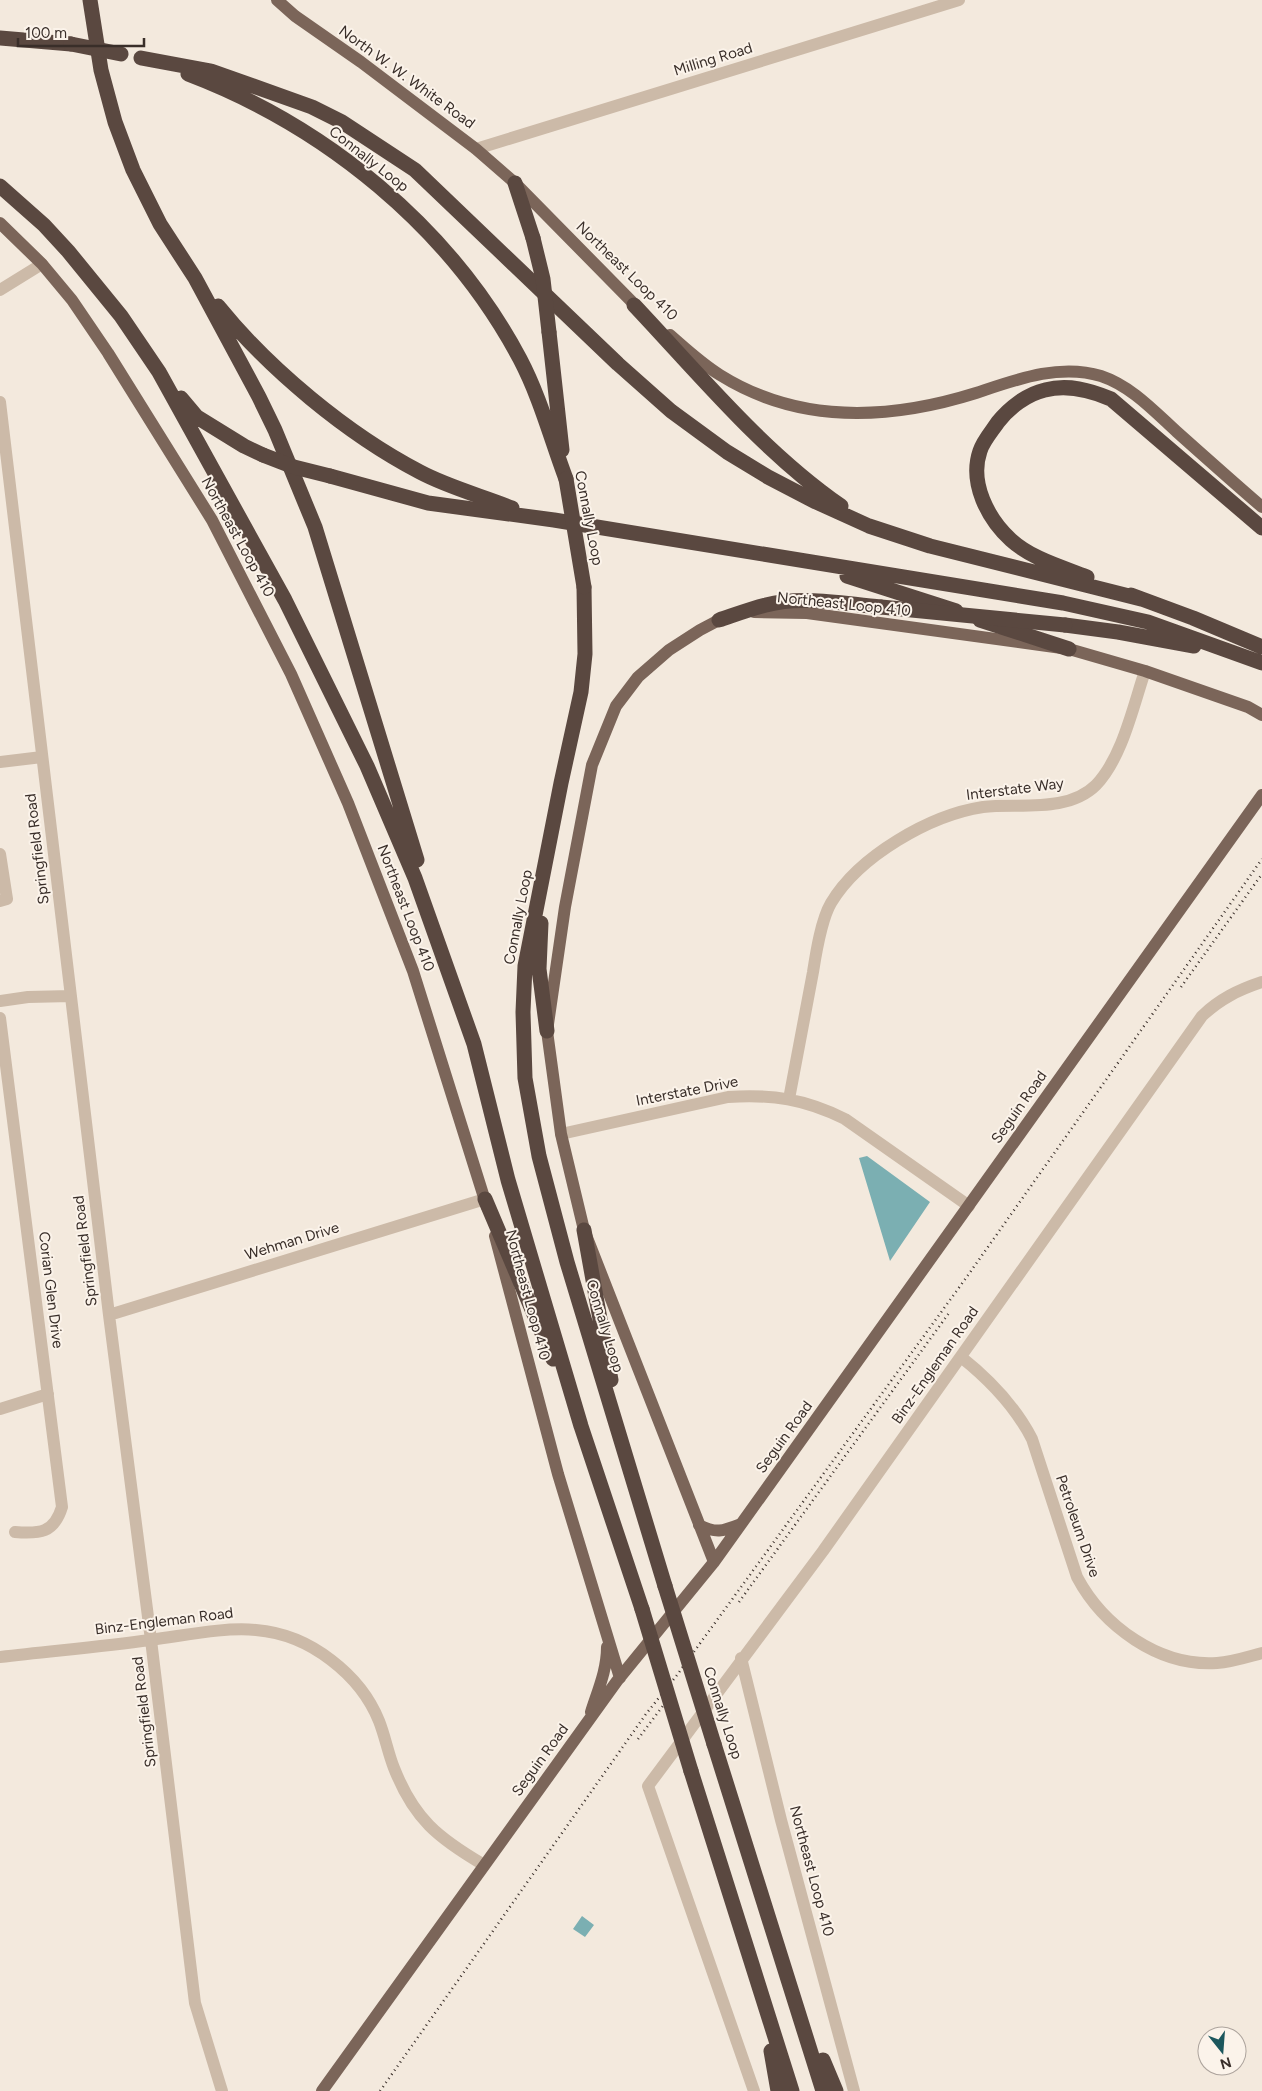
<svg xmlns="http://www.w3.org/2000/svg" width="1262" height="2091" font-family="Figtree,sans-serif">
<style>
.water{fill:#7bafb2}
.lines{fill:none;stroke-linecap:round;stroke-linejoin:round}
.minor{stroke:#ccbaa8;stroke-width:12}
.major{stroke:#7b6559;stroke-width:12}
.highway{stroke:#5a4840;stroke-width:15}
.rail{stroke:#392e29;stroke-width:2.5;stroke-dasharray:1 4;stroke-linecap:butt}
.highway-bridge{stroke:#5a4840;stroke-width:15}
.labels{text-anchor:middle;stroke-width:4;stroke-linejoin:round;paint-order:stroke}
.street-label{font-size:15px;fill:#392e29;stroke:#fbf3ea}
</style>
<rect width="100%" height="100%" fill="#f3e9dd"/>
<!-- water -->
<path class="water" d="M 867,1156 L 930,1202 L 890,1261 L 859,1158 Z
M 582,1916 L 594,1925 L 585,1937 L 573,1929 Z"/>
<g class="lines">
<!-- minor -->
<path class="minor" d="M 476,149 L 959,0
M 0,290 L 42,264
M 0,402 L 109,1315 L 151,1640 L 195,2003 L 222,2091
M 0,762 L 42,757
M 0,854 L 7,899 L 0,901
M 0,1001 L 28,997 L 71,996
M 0,1018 L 62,1507 C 54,1533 40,1534 15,1532
M 789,1099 C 797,1057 805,1015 813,972 C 816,953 821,920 831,903 C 859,856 930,815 983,807 C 1019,803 1068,813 1096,785 C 1122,758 1133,707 1145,671
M 561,1134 L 728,1097 C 772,1094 805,1099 845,1119 L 969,1206
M 109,1315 L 485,1199
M 961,1357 C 990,1380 1015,1406 1032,1439 L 1077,1577 C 1103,1626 1159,1667 1217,1663 C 1232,1662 1247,1657 1262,1653
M 0,1409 L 48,1394
M 0,1657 C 50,1651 100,1647 150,1640 C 218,1631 272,1614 331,1660 C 352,1676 369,1696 379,1721 C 385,1736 388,1753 394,1768 C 414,1819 438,1838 484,1865
M 741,1658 L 781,1820 L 854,2091
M 754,2091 L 648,1786 L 823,1551 L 1202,1016 C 1220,999 1238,990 1262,982"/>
<!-- major -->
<path class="major" d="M 277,0 L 295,16 L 361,62 L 476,149 L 515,183 L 641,311
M 0,223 L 42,264 L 72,300 L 108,353 L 212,520 L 291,674 L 348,803 L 413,971 L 487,1207
M 670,335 C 686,349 702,364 720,375 C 800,425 890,420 976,393 C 1015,380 1059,363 1101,376 C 1131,386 1154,411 1177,432 C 1205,457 1233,482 1262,507
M 754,612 L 807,613 L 1069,649 L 1145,671 L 1248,707 L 1262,715
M 495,1236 L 558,1474 L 620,1678
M 699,1525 C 717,1534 723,1531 741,1524
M 714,1562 L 584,1230 L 561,1134 L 547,1031 L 565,907 L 592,765 L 616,706 L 638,677 L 669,650 L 700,630 L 719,620 L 728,618
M 591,1712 C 598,1690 607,1670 607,1647
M 322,2091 L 617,1681 L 714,1562 L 1262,795"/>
<!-- highway -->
<path class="highway" d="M 90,0 L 101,70 L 115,122 L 133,170 L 160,224 L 195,278 L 259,397 L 275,430 L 315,527 L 417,860
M 0,38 L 71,44
M 141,58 L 211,71 L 312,107 L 342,122 L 415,170 L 618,364 L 671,411 L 727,452 L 768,477 L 816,502 L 869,526 L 930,546 L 1141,599
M 188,74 C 325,126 450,227 520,359 C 540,397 551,439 566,479
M 515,183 L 533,238
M 0,186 L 44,225 L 68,251 L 121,316 L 159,372 L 285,600 L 367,766 L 415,878 L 474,1044 L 508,1180 L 581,1426 L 642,1609
M 634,305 C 700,375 762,451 841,506
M 218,306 C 269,369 347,434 420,472 C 448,487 482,496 512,508
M 549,332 L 562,450
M 181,398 L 197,417 L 244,446 L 263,455
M 330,476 L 428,503 L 554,520 L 1063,603 L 1148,622 L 1262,663
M 847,576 L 956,611
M 1087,577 C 1062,567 1032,559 1011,540 C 988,519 969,483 980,451 C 983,441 992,431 998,422 C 1009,408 1027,394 1045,390 C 1068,384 1090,390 1111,399 L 1262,528
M 584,587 L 585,654 L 581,692 L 561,783 L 525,966 L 523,1012 L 525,1078 L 539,1156 L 567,1262 L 665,1586
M 1131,595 L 1193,618 L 1262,647
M 719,620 C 734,615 750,609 766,605 C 802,595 844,604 881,607
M 980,620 L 1069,649
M 1065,625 L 1118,632 L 1194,646
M 541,923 L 539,969 L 547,1031
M 485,1199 L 553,1359
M 584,1230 L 611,1380
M 714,1744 L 823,2091
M 691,1771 L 792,2091
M 771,2051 L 778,2091
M 823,2060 L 836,2091"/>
<!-- rail -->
<path class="rail" d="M 1181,987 L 1262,874
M 739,1602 L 949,1313
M 638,1739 L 668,1699
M 380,2091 L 646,1714 L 677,1675 L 966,1278 L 1262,859"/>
<!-- highway-bridge -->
<path class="highway-bridge" d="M 71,44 L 121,54
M 533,238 L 543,279 L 549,332
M 263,455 L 294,467 L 330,476
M 566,479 L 584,587
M 881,607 L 1065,625
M 665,1586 L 714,1744
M 642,1609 L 691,1771"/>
</g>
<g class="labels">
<!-- street labels -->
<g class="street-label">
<text transform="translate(713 59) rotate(-17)" y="5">Milling Road</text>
<text transform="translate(407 77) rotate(36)" y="5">North W. W. White Road</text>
<text transform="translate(369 159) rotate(38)" y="5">Connally Loop</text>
<text transform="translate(627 271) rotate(44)" y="5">Northeast Loop 410</text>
<text transform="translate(589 518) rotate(79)" y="5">Connally Loop</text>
<text transform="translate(238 537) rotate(61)" y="5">Northeast Loop 410</text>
<text transform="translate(844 604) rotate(6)" y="5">Northeast Loop 410</text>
<text transform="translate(1015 789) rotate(-7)" y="5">Interstate Way</text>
<text transform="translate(37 849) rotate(-97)" y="5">Springfield Road</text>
<text transform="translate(406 908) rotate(69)" y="5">Northeast Loop 410</text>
<text transform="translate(518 917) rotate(-79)" y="5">Connally Loop</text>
<text transform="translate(687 1091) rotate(-11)" y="5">Interstate Drive</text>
<text transform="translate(1019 1107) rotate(-55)" y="5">Seguin Road</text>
<text transform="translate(292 1241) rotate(-17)" y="5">Wehman Drive</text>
<text transform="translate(85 1251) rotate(-97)" y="5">Springfield Road</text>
<text transform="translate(51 1290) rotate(83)" y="5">Corian Glen Drive</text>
<text transform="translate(528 1295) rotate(75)" y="5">Northeast Loop 410</text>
<text transform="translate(605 1326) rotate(73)" y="5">Connally Loop</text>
<text transform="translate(935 1365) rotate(-55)" y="5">Binz-Engleman Road</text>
<text transform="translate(784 1437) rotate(-54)" y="5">Seguin Road</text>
<text transform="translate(1078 1526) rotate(71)" y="5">Petroleum Drive</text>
<text transform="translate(164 1621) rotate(-7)" y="5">Binz-Engleman Road</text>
<text transform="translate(144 1712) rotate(-97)" y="5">Springfield Road</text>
<text transform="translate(723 1713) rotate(72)" y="5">Connally Loop</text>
<text transform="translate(540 1760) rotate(-54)" y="5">Seguin Road</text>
<text transform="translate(812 1871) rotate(75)" y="5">Northeast Loop 410</text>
</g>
</g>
<!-- north arrow -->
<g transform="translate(1222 2051) rotate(163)"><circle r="24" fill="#fbf3ea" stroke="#ada49d"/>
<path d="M0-4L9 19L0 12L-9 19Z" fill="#1c575d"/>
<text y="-8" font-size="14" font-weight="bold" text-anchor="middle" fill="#392e29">N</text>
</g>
<!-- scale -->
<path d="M18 38v8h126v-8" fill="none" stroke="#392e29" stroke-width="2.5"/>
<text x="25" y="38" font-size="15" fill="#392e29" stroke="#fbf3ea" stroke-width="4" paint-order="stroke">100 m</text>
</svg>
